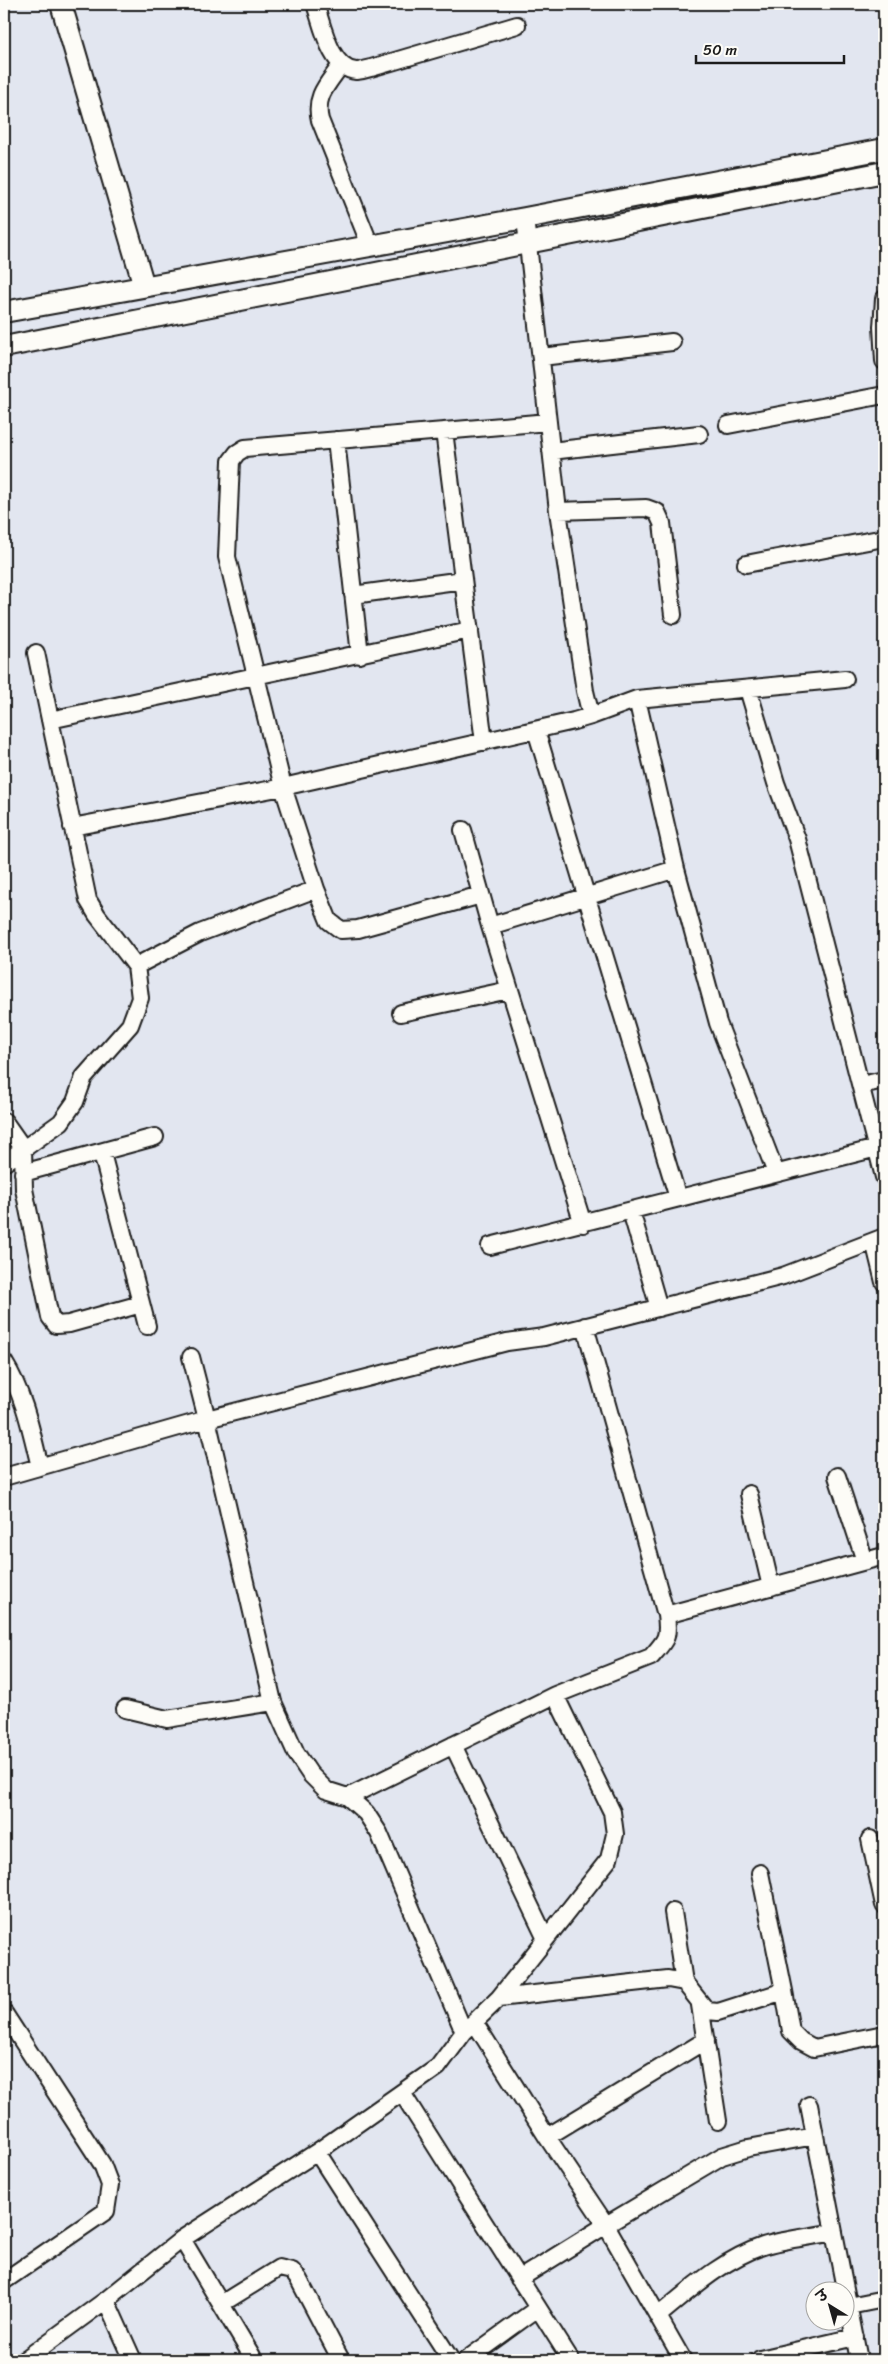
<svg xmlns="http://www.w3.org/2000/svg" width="888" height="2364" font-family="Sriracha,'Playpen Sans Deva',sans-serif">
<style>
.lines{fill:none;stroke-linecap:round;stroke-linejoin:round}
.minor-casing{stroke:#1c1c1c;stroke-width:20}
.tertiary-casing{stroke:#1c1c1c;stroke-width:24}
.minor{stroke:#fdfcf7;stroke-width:16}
.tertiary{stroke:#fdfcf7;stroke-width:20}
</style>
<rect width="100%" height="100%" fill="#e2e6f0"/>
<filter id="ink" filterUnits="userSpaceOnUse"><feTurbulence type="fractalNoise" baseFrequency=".02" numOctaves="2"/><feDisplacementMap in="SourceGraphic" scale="10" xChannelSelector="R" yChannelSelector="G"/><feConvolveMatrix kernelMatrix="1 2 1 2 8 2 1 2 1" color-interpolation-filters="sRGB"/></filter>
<g filter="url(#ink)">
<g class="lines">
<!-- minor casing -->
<g class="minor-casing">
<path id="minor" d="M 315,4 C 322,23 330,69 356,71 C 360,71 366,69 371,68 L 517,25
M 341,65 C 328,84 314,96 320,120 L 370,245
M 525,218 L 558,511 L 585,691 L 591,716 L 637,699 L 845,679
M 884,299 L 882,327 L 884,361
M 541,357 L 672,342
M 728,425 L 884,395
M 444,431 L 484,742
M 336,440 L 360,655
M 551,451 L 699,434
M 558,511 L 646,508 L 657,512 L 662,523 L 673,615
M 746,564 L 884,538
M 353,595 L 463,580
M 36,653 L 88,900 L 97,915 L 136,966
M 748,689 L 776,783 L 797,839 L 884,1177
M 637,699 L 676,869 L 718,1023 L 776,1173
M 50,720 C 190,689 330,661 470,630
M 536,730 L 678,1198
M 72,827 L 283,787 L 574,721 L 591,716
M 463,830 L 490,926 L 583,1224
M 316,889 L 283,787 L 227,557 L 231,461 L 237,453 L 245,448 L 548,422
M 490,926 L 676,869
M 401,1013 L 509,990
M 861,1085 L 884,1080
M 4,1121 L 23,1148 L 24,1189 L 50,1317 L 56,1325 L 69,1324 L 141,1304
M 102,1153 L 147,1326
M 4,1163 L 61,1122 L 75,1102 L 84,1077 L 130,1025 L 140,998 L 136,966 L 200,933 L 316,889 L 329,921 L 341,930 L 358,929 L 481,895
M 23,1173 L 155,1137
M 631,1211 L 659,1308
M 874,1241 L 884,1282
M 490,1246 L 877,1148
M 585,1326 L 666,1615
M 191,1357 L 207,1419 L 507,1342 L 544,1337 L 783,1276 L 884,1237
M 4,1362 C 24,1394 31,1430 40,1467
M 837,1476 L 865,1561
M 4,1477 L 207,1419 L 273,1702 L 296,1753 L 310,1774 L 326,1790 L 348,1797 L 366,1813 L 379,1833 L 464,2032
M 749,1494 L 771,1587
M 125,1709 L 167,1719 L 273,1702
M 453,1745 L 546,1939
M 348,1797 L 555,1695 L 651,1657 C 666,1640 669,1638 666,1615 L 884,1556
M 870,1839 L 884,1905
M 760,1873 L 784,1991
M 673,1912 L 684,1982
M 499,1998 L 668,1979 L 684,1982 L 707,2011 L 718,2012 L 784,1991 L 791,2031 L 801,2041 L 814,2048 L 884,2034
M 700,2005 L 718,2121
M 4,2013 L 102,2164 L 110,2185 L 106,2211 L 4,2281
M 475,2023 L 547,2137 L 606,2225 L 683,2360
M 402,2093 L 571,2360
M 809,2105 L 859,2360
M 547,2137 L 706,2040
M 317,2152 L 451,2360
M 182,2239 L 252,2356
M 519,2279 L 606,2225 L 722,2156 L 748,2148 L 815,2136
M 106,2300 L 133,2360
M 221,2304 L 279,2268 L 292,2271 L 299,2280 L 341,2360
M 849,2306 L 884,2299
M 658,2316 C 691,2289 722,2260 763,2246 C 785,2239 811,2237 834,2232
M 760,2359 L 855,2337
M 24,2360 L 106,2300 L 182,2239 L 317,2152 L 438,2067 L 464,2032 L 499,1998 L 546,1939 L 609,1859 L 615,1834 L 612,1812 L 555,1695
M 466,2360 L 538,2308"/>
</g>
<!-- tertiary casing -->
<g class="tertiary-casing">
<path id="tertiary" d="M 61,4 L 144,286
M 4,312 L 525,218 L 884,149
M 4,347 L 884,172"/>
</g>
<!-- minor -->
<use href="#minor" class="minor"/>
<!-- tertiary -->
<use href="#tertiary" class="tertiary"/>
</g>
</g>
<!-- margin -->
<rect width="888" height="2364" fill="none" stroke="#fdfcf7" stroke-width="20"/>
<rect x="10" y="10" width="868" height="2344" fill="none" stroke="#1c1c1c" stroke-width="2" filter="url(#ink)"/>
<!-- north arrow -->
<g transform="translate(830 2306) rotate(323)"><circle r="24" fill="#fdfcf7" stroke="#a3a29f"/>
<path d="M0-4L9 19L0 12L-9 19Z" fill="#1c1c1c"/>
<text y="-8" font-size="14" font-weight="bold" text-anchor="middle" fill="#1c1c1c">उ</text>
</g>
<!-- scale -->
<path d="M696 55v8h148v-8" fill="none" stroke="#1c1c1c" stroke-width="2.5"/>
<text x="703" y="55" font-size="15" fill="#1c1c1c" stroke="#fdfcf7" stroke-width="4" paint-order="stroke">50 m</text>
</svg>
